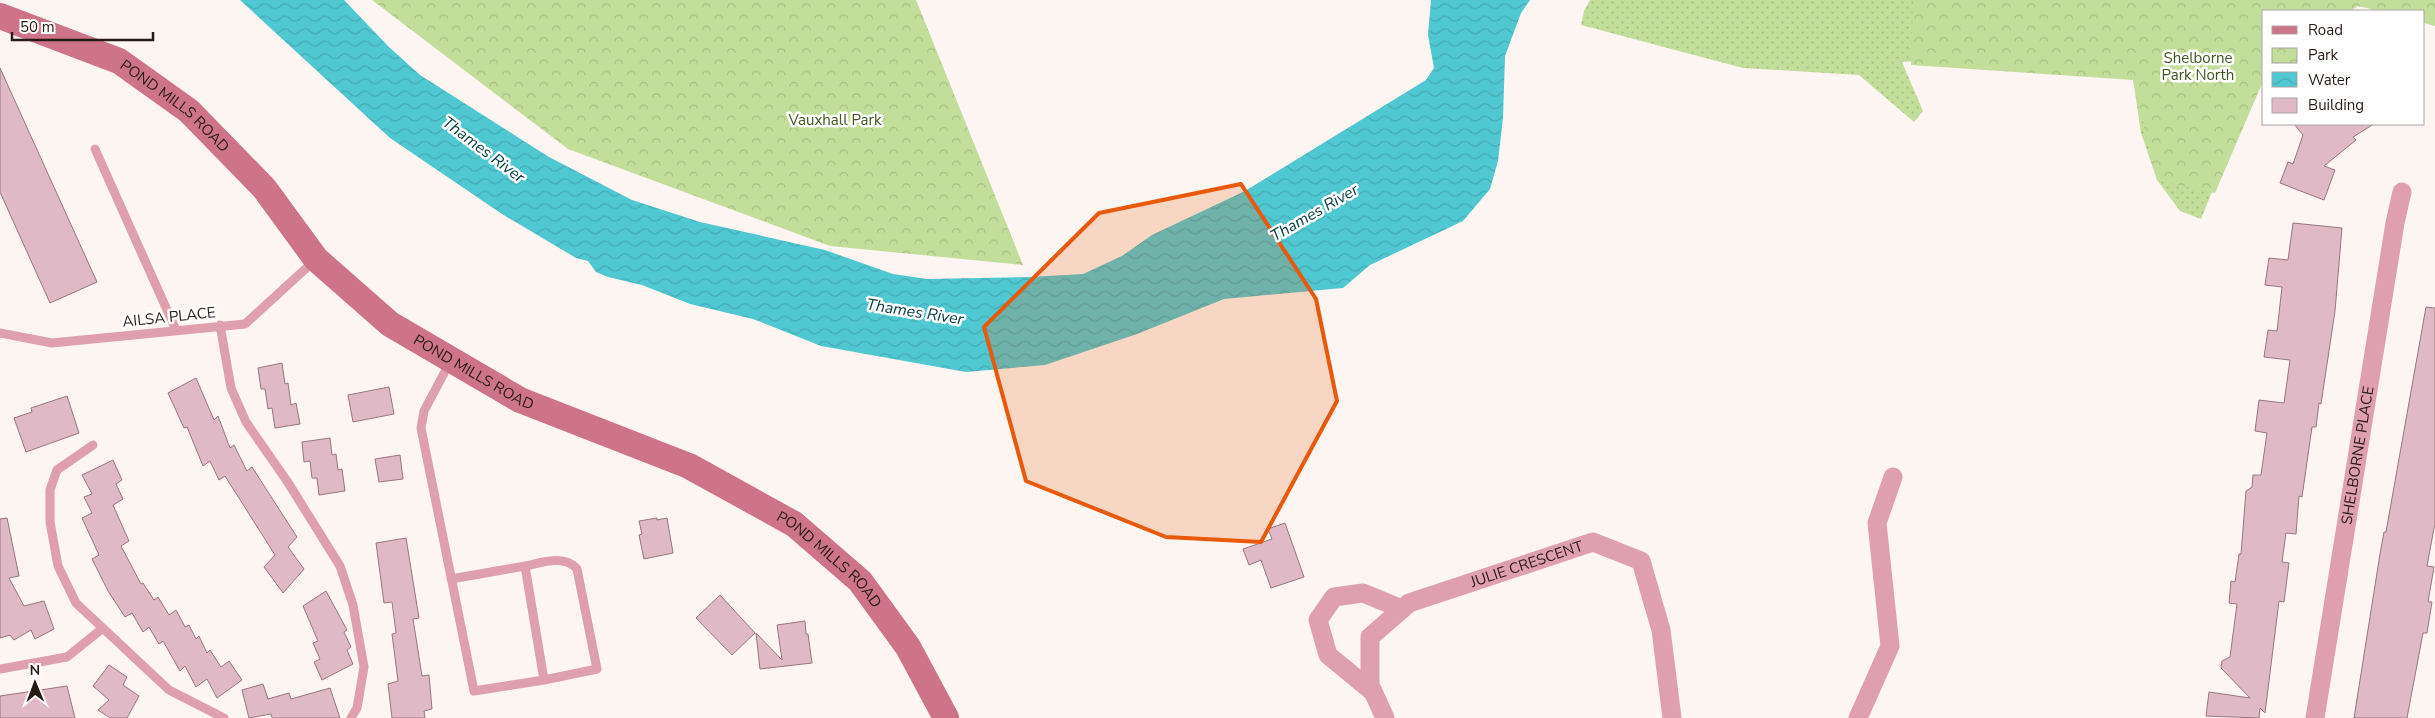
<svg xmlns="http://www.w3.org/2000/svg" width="2435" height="718" font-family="'Nunito Sans',sans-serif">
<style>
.grass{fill:url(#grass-dots)}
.park{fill:url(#park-crowns)}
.water{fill:url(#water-waves)}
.building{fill:#dfbac6;stroke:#987681}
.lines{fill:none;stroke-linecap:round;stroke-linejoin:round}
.lane{stroke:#dea0ac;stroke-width:9}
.street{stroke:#dea0ac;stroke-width:19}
.secondary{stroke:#cd7488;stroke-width:26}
.marked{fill:#e8590c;fill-opacity:0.2;stroke:#e8590c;stroke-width:4;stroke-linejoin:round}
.labels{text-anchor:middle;stroke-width:5;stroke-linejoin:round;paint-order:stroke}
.park-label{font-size:15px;fill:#41541f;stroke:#fff}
.street-label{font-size:15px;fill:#271a15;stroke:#fff}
.water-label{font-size:16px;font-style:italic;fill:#084045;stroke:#fff}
</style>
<defs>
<pattern id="grass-dots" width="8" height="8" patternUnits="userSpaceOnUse" patternTransform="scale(1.25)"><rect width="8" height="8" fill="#c3de9b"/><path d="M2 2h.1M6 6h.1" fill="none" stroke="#a8be85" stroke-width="1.8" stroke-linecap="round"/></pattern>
<pattern id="park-crowns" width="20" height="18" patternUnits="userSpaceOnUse" patternTransform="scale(1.25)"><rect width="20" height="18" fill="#c3de9b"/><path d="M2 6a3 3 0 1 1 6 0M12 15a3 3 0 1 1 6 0" fill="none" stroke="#a8be85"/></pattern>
<pattern id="water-waves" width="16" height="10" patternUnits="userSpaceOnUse" patternTransform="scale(1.25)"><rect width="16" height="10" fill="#50c8d2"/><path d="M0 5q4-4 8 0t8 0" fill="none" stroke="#46abb3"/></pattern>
</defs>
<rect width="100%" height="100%" fill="#fcf5f2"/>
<!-- grass -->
<path class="grass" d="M 1590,0 L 2191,0 L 2238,127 L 2201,219 L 2180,211 L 2157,180 L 2141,133 L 2133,79 L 1948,59 L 1902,62 L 1923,111 L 1914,122 L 1859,75 L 1743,68 L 1581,25 L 1584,11 Z"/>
<!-- park -->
<path class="park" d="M 372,0 L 916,0 L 1023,265 L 830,246 L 568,149 Z
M 1913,0 L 2435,0 L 2435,26 L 2424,23 L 2424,11 L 2379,11 L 2358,6 L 2350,11 L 2264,11 L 2264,79 L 2215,193 L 2157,180 L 2133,80 L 1911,65 Z"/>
<!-- water -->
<path class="water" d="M 240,0 L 344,0 L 389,47 L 420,75 L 549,157 L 632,200 L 700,222 L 825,250 L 893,274 L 927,279 L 1029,277 L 1083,274 L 1122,256 L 1152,235 L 1245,191 L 1426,80 L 1434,68 L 1428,35 L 1431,0 L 1530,0 L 1521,13 L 1505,56 L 1503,118 L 1498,161 L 1490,189 L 1463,221 L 1370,265 L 1343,288 L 1224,299 L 1137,334 L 1045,365 L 966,372 L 821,346 L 753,319 L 690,304 L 642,285 L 608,277 L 596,272 L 588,261 L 576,258 L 502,214 L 390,138 Z"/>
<!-- building -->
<path class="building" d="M 0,68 L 97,282 L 50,303 L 0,192 Z
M 2294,124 L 2374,124 L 2353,137 L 2356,140 L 2324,166 L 2335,170 L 2324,200 L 2280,183 L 2288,162 L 2293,164 L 2303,135 Z
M 2293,223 L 2342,228 L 2335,311 L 2321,404 L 2319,403 L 2316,427 L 2312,427 L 2302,497 L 2299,496 L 2296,534 L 2286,533 L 2282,562 L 2289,563 L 2284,602 L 2279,601 L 2265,713 L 2260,708 L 2259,718 L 2206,716 L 2209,692 L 2250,698 L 2221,668 L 2222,661 L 2230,657 L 2237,604 L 2229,603 L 2231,581 L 2235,582 L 2239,554 L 2241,554 L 2246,491 L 2252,487 L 2253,475 L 2261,475 L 2267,433 L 2255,431 L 2259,400 L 2284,403 L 2290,360 L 2264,357 L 2268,330 L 2277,331 L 2282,287 L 2265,285 L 2269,258 L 2288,260 Z
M 2426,307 L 2435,308 L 2435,523 L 2427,566 L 2434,567 L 2428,602 L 2432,602 L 2427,633 L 2423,633 L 2407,718 L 2354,718 L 2380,554 L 2384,532 L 2386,532 Z
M 282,363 L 285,384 L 288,383 L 291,405 L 296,403 L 300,424 L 275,428 L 272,408 L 268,409 L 265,389 L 261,389 L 258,368 Z
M 196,378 L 214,420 L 218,416 L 230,448 L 234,445 L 247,471 L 252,467 L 297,537 L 288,547 L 304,569 L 283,593 L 264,567 L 275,555 L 225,476 L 219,480 L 210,461 L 203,466 L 187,427 L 184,428 L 168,393 Z
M 389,387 L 394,414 L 353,422 L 348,395 Z
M 67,396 L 79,433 L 26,452 L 14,418 L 32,412 L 31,408 Z
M 330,438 L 332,455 L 336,454 L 338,470 L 342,469 L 345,491 L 319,495 L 317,478 L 312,478 L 310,461 L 304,462 L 302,442 Z
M 400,455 L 403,479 L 379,482 L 375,459 Z
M 113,460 L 122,480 L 116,484 L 123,499 L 113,505 L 129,541 L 121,546 L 141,584 L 143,583 L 154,600 L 158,597 L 169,615 L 176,610 L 185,627 L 189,625 L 196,639 L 199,636 L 207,653 L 210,650 L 221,667 L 229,661 L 242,680 L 217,698 L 207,679 L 196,687 L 185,666 L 180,671 L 163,641 L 159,644 L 149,627 L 143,632 L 132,613 L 125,617 L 108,591 L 92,559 L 99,555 L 82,518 L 92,513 L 84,497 L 92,494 L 82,475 Z
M 7,518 L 19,576 L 9,578 L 24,606 L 44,601 L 54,629 L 35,639 L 31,630 L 14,640 L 10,635 L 0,638 L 0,519 Z
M 657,518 L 657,520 L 667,518 L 673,553 L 644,559 L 639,535 L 642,534 L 639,521 Z
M 1285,523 L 1304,577 L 1271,588 L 1261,560 L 1249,565 L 1243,549 L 1272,539 L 1268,529 Z
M 406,538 L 419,618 L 413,619 L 422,676 L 429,675 L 432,709 L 424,711 L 425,718 L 392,718 L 388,684 L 398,681 L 392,634 L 396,633 L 392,602 L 384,603 L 376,543 Z
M 326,591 L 347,630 L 344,632 L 351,647 L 347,650 L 353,664 L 322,680 L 314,662 L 320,659 L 313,643 L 318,641 L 303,606 Z
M 720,595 L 755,633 L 732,655 L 696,618 Z
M 805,621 L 806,634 L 808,634 L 812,663 L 760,669 L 756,633 L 782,660 L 777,625 Z
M 109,665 L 127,677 L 123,685 L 139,696 L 127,718 L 110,718 L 98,710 L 109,700 L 93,686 Z
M 263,684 L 268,699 L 289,693 L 291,699 L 330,688 L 340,718 L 272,718 L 271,714 L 249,718 L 242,690 Z
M 67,686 L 75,718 L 0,718 L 0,696 Z"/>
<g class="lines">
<!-- lane -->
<path class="lane" d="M 95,149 L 176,330
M 220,325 L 231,388 L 246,422 L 287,481 L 340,566 L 353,605 L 364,667 L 357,708 L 351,718
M 0,333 L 52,343 L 245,324 L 314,261
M 450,362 L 424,411 L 421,428 L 474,691 L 544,680 L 525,566 L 451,579
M 93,445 L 57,470 L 50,490 L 50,522 L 58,566 L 76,603 L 169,690 L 224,718
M 525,566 C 541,563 564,554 577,569 L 597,669 L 544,680
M 0,669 L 67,657 L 103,628"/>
<!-- street -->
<g class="street">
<path d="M 1373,692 L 1328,655 L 1318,620 L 1334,597 L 1363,593 L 1402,609"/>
<path id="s1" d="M 1385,718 L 1370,685 L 1370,637 L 1409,603 L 1593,542 L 1641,561 L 1661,630 L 1672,718"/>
<path d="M 1858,718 L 1890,646 L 1877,523 L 1893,477"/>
<path id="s2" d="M 2315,718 L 2395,223 L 2402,192"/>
</g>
<!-- secondary -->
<path class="secondary" id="s3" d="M 0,16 L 119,61 L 189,111 L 264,188 L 316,259 L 390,324 L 520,400 L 689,466 L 794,524 L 860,581 L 908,647 L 946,718"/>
</g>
<!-- marked area -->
<path class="marked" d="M 1241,184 L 1316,299 L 1337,401 L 1261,542 L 1166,537 L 1026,481 L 984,327 L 1099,213 Z"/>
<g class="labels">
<!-- park labels -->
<g class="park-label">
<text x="2198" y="63">Shelborne<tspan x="2198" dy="17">Park North</tspan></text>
<text x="835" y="125">Vauxhall Park</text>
</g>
<!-- street labels -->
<g class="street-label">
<text dy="5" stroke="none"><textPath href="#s3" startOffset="199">POND MILLS ROAD</textPath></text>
<text transform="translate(169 317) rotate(-6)" y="5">AILSA PLACE</text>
<text dy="5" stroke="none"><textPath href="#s3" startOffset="604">POND MILLS ROAD</textPath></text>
<text dy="5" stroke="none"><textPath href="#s2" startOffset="266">SHELBORNE PLACE</textPath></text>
<text dy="5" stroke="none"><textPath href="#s3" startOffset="1009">POND MILLS ROAD</textPath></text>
<text dy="5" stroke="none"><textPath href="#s1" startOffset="260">JULIE CRESCENT</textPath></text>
</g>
<!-- water labels -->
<g class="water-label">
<text transform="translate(484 149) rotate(37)" y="6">Thames River</text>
<text transform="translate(1314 212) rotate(-30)" y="6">Thames River</text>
<text transform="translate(915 311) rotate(9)" y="6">Thames River</text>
</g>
</g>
<!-- legend -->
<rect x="2262" y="10" width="162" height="115" fill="#ffffff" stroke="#a9a3a1"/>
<rect x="2272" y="26" width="25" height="8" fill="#cd7488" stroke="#a9a3a1"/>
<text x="2308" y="35" font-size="15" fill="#271a15">Road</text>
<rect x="2272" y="48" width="25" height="15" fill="url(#park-crowns)" stroke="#a9a3a1"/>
<text x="2308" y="60" font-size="15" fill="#271a15">Park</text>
<rect x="2272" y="72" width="25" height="15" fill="url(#water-waves)" stroke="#a9a3a1"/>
<text x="2308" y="85" font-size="15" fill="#271a15">Water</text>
<rect x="2272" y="98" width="25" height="15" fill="#dfbac6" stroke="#a9a3a1"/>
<text x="2308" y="110" font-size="15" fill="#271a15">Building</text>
<!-- north arrow -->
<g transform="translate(35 683) rotate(359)" stroke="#ffffff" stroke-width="4" paint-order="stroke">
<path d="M0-4L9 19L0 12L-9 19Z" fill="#271a15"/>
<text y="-8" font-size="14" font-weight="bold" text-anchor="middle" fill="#271a15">N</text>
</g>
<!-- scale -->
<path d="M12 32v8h141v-8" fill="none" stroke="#271a15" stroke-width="2.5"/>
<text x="20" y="32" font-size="15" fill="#271a15" stroke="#ffffff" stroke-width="4" paint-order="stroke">50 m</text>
</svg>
